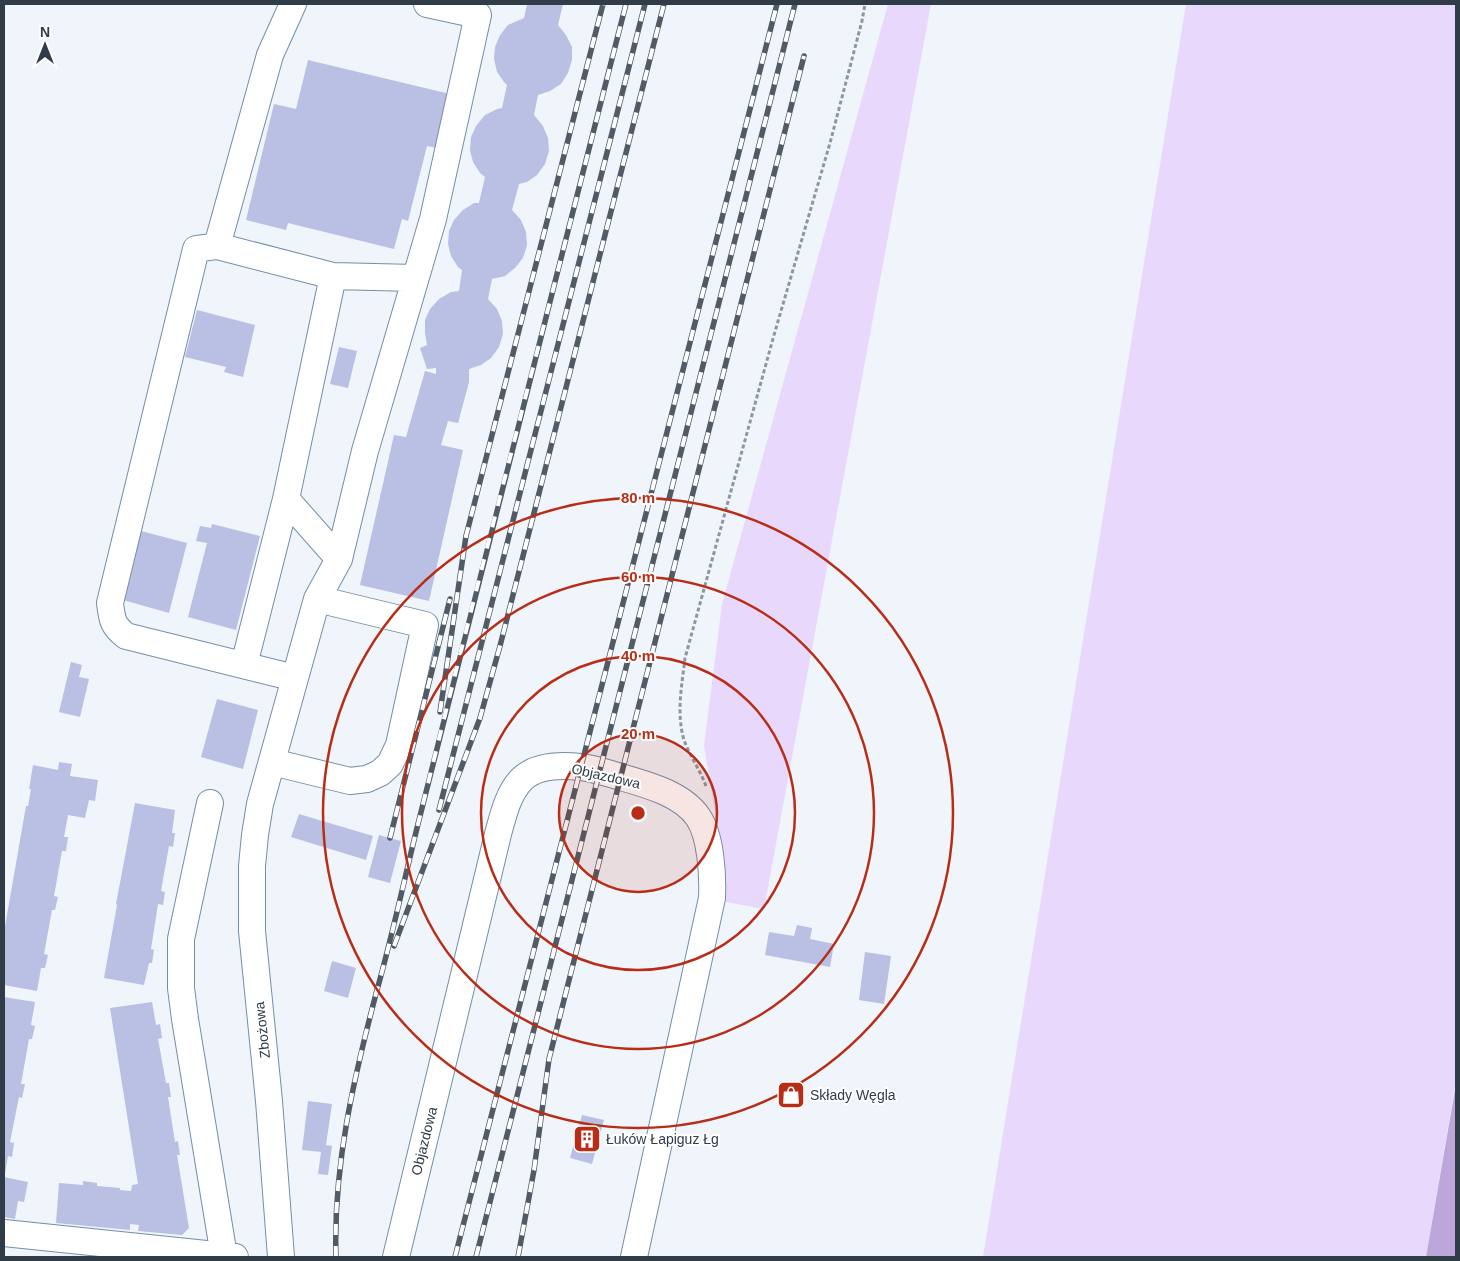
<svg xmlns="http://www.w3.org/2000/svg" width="1460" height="1261" font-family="Arial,sans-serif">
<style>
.green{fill:#e8d9fc}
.forest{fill:#bda6da}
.building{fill:#b9c0e3}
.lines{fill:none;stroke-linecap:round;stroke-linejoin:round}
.minor-casing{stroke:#738ea8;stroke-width:28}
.path{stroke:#8e97a0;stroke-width:3;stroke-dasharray:4 2.5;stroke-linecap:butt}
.minor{stroke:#fff;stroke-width:26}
.rail-casing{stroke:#505b65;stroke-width:5.5}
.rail{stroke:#fff;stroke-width:4;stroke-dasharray:11;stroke-linecap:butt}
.ring{fill:none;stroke:#b92d17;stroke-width:2.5}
.labels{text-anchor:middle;stroke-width:4;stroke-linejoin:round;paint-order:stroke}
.street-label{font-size:14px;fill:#303c47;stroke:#fff}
.poi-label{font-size:14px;fill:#303c47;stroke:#fff;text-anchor:start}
.centre{fill:#b92d17;stroke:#fff;stroke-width:2.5}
.ring-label{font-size:15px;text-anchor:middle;font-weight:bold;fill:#b92d17;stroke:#fff;stroke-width:4;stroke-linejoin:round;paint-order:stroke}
</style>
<rect width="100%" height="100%" fill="#eff5fb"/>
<!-- green -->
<path class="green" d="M 888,4 L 931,4 L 764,909 L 726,902 L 723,860 L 704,746 L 722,604 Z
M 1186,4 L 1456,4 L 1456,1080 L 1426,1257 L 983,1257 Z"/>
<!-- forest -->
<path class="forest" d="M 1456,1084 L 1456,1257 L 1426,1257 Z"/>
<!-- building -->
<path class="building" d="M 527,4 L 563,4 L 558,25 L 566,35 L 572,47 L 572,60 L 568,73 L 561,84 L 550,91 L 538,95 L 534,115 L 543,126 L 548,138 L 549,151 L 545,164 L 537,175 L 527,182 L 519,184 L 512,210 L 521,220 L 526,232 L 527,245 L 523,258 L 515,268 L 505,276 L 492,279 L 488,299 L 497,309 L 502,321 L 503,334 L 499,347 L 491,358 L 481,365 L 469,369 L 469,382 L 458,423 L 448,421 L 441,445 L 463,450 L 429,601 L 360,585 L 394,435 L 406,437 L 425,371 L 436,374 L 436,368 L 427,369 L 420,348 L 427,345 L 425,333 L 425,320 L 430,309 L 439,299 L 451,292 L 459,291 L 462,270 L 458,267 L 451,256 L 448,244 L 449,231 L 454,220 L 463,210 L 474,203 L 479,203 L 485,177 L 480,173 L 473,162 L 470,150 L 471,137 L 476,126 L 485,115 L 497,109 L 502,108 L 507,85 L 504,82 L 497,72 L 494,59 L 495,47 L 500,35 L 508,25 L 524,18 Z
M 308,60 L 450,94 L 437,148 L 427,146 L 408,221 L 402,219 L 394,249 L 288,223 L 286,230 L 246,220 L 274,104 L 296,109 Z
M 197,310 L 255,325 L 243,377 L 224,372 L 226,367 L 185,357 Z
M 339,347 L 357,351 L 348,388 L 330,384 Z
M 212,524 L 260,536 L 236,630 L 188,617 L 207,543 L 196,541 L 200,526 L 211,528 Z
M 141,531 L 187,543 L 169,613 L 123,600 Z
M 71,662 L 82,665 L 79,677 L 89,679 L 80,717 L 59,712 Z
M 217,699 L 258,710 L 243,769 L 201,757 Z
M 59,762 L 72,764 L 70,776 L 98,780 L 95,801 L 89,800 L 85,818 L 68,815 L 64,837 L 68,837 L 66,851 L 62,851 L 54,896 L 58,897 L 55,910 L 52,910 L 44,954 L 48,955 L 45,968 L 41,968 L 37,991 L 4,985 L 4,932 L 26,806 L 28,806 L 31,789 L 29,789 L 33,765 L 58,770 Z
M 135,803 L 175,810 L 172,833 L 175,833 L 173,847 L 169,846 L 161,891 L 165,892 L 163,905 L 158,904 L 151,949 L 154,950 L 152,963 L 149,963 L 144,985 L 104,978 L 117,905 L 116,904 Z
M 299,814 L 373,836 L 366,860 L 291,837 Z
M 379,835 L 401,841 L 390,883 L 368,877 Z
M 797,925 L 812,928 L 810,939 L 834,944 L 830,967 L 765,955 L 769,932 L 794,936 Z
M 865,952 L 891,956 L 884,1004 L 859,1000 Z
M 332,961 L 356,968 L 348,998 L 324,991 Z
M 4,997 L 35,1002 L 31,1025 L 35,1026 L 32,1039 L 29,1039 L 21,1084 L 25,1084 L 22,1098 L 19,1097 L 10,1142 L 14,1143 L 12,1157 L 8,1156 L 5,1173 Z
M 152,1002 L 156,1025 L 160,1024 L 162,1038 L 158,1039 L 166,1083 L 169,1083 L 171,1097 L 168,1097 L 175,1142 L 178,1141 L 180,1155 L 177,1155 L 189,1228 L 182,1235 L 138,1231 L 139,1225 L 130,1224 L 130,1230 L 56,1223 L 59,1183 L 83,1185 L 83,1181 L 97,1183 L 97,1186 L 120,1188 L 120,1190 L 131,1191 L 132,1185 L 138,1184 L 110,1008 Z
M 308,1101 L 332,1104 L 326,1145 L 332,1146 L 328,1175 L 318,1174 L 321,1152 L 302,1150 Z
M 582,1115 L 604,1120 L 592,1164 L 570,1158 Z
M 4,1177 L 28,1182 L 24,1202 L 18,1201 L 15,1219 L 4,1217 Z"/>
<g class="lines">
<!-- minor casing -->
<g class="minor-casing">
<path id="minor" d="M 293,4 L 270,55 L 217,246 L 333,276 L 286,499 L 339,559
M 217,246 L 196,249 L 110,603 C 112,620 113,626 126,636 L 295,678
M 333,276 L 415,278
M 244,665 L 286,499
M 272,762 L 350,781 L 367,779 L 380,773 L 390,764 L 399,745 L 425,625 L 317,599
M 210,803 L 181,939 L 181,988 L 185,1019 L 224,1256
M 4,1233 L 235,1257
M 281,1257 L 269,1101 L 252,931 L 252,866 L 255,835 L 260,804 L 317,599 L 339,559 L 365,451 L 433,219 L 478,15 L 427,4
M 396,1257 L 498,834 C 503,816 508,793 522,779 C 537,765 561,765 580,767 C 592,768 603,772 614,775 C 641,783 681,792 698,817 C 711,836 713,875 712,898 L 634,1257"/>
</g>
<!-- path -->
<path class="path" d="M 706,786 C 700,770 689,754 684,740 C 676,713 682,685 685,658 L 774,335 L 830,143 L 862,21 L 865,4"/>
<!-- minor -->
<use href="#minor" class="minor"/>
<!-- rail casing -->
<g class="rail-casing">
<path id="rail" d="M 440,712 L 466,536 L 603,4
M 439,810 L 645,4
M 390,838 L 450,599
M 394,946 L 480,718 L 500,646 L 664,4
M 336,1257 C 333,1166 354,1077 377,990 C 393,933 405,876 419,820 C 486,547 557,276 626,4
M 455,1257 L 777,4
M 476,1257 L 795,4
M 518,1257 L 534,1170 L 549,1059 L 804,56"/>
</g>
<!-- rail -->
<use href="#rail" class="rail"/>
</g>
<!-- distance rings -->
<circle cx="638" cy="813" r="79" fill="#b92d17" fill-opacity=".12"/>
<g class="ring">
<circle cx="638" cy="813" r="79"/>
<circle cx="638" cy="813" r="157"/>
<circle cx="638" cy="813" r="236"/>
<circle cx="638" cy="813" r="315"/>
</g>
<!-- icons -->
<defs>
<g id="shop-square" transform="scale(1.4375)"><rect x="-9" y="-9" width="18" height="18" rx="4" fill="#b92d17" stroke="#fff"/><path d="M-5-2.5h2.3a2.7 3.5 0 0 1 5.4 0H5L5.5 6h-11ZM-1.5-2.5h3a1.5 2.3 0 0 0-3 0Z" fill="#fff"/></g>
<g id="building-square" transform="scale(1.4375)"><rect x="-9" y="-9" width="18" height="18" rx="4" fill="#b92d17" stroke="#fff"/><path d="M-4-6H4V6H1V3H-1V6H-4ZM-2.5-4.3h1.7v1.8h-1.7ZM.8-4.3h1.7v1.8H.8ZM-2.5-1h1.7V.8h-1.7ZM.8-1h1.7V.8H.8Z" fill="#fff"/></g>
</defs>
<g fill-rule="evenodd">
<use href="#shop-square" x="791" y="1095"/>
<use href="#building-square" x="587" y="1139"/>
</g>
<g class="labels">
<!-- street labels -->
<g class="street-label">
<text transform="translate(606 776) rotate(13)" y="5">Objazdowa</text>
<text transform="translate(262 1030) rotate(-96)" y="5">Zbożowa</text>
<text transform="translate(424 1141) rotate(-76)" y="5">Objazdowa</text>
</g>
<!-- poi labels -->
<g class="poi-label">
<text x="810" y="1100">Składy Węgla</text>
<text x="606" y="1144">Łuków Łapiguz Łg</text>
</g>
</g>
<circle cx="638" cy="813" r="8" class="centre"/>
<g class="ring-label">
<text x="638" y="503">80 m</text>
<text x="638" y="582">60 m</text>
<text x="638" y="661">40 m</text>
<text x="638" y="739">20 m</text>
</g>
<!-- border -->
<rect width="1460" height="1261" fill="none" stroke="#303c47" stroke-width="10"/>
<!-- north arrow -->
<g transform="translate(45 45)" stroke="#ffffff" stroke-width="4" paint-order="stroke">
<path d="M0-4L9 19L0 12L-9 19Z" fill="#303c47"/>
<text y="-8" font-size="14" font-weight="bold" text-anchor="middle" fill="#303c47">N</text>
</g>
</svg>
